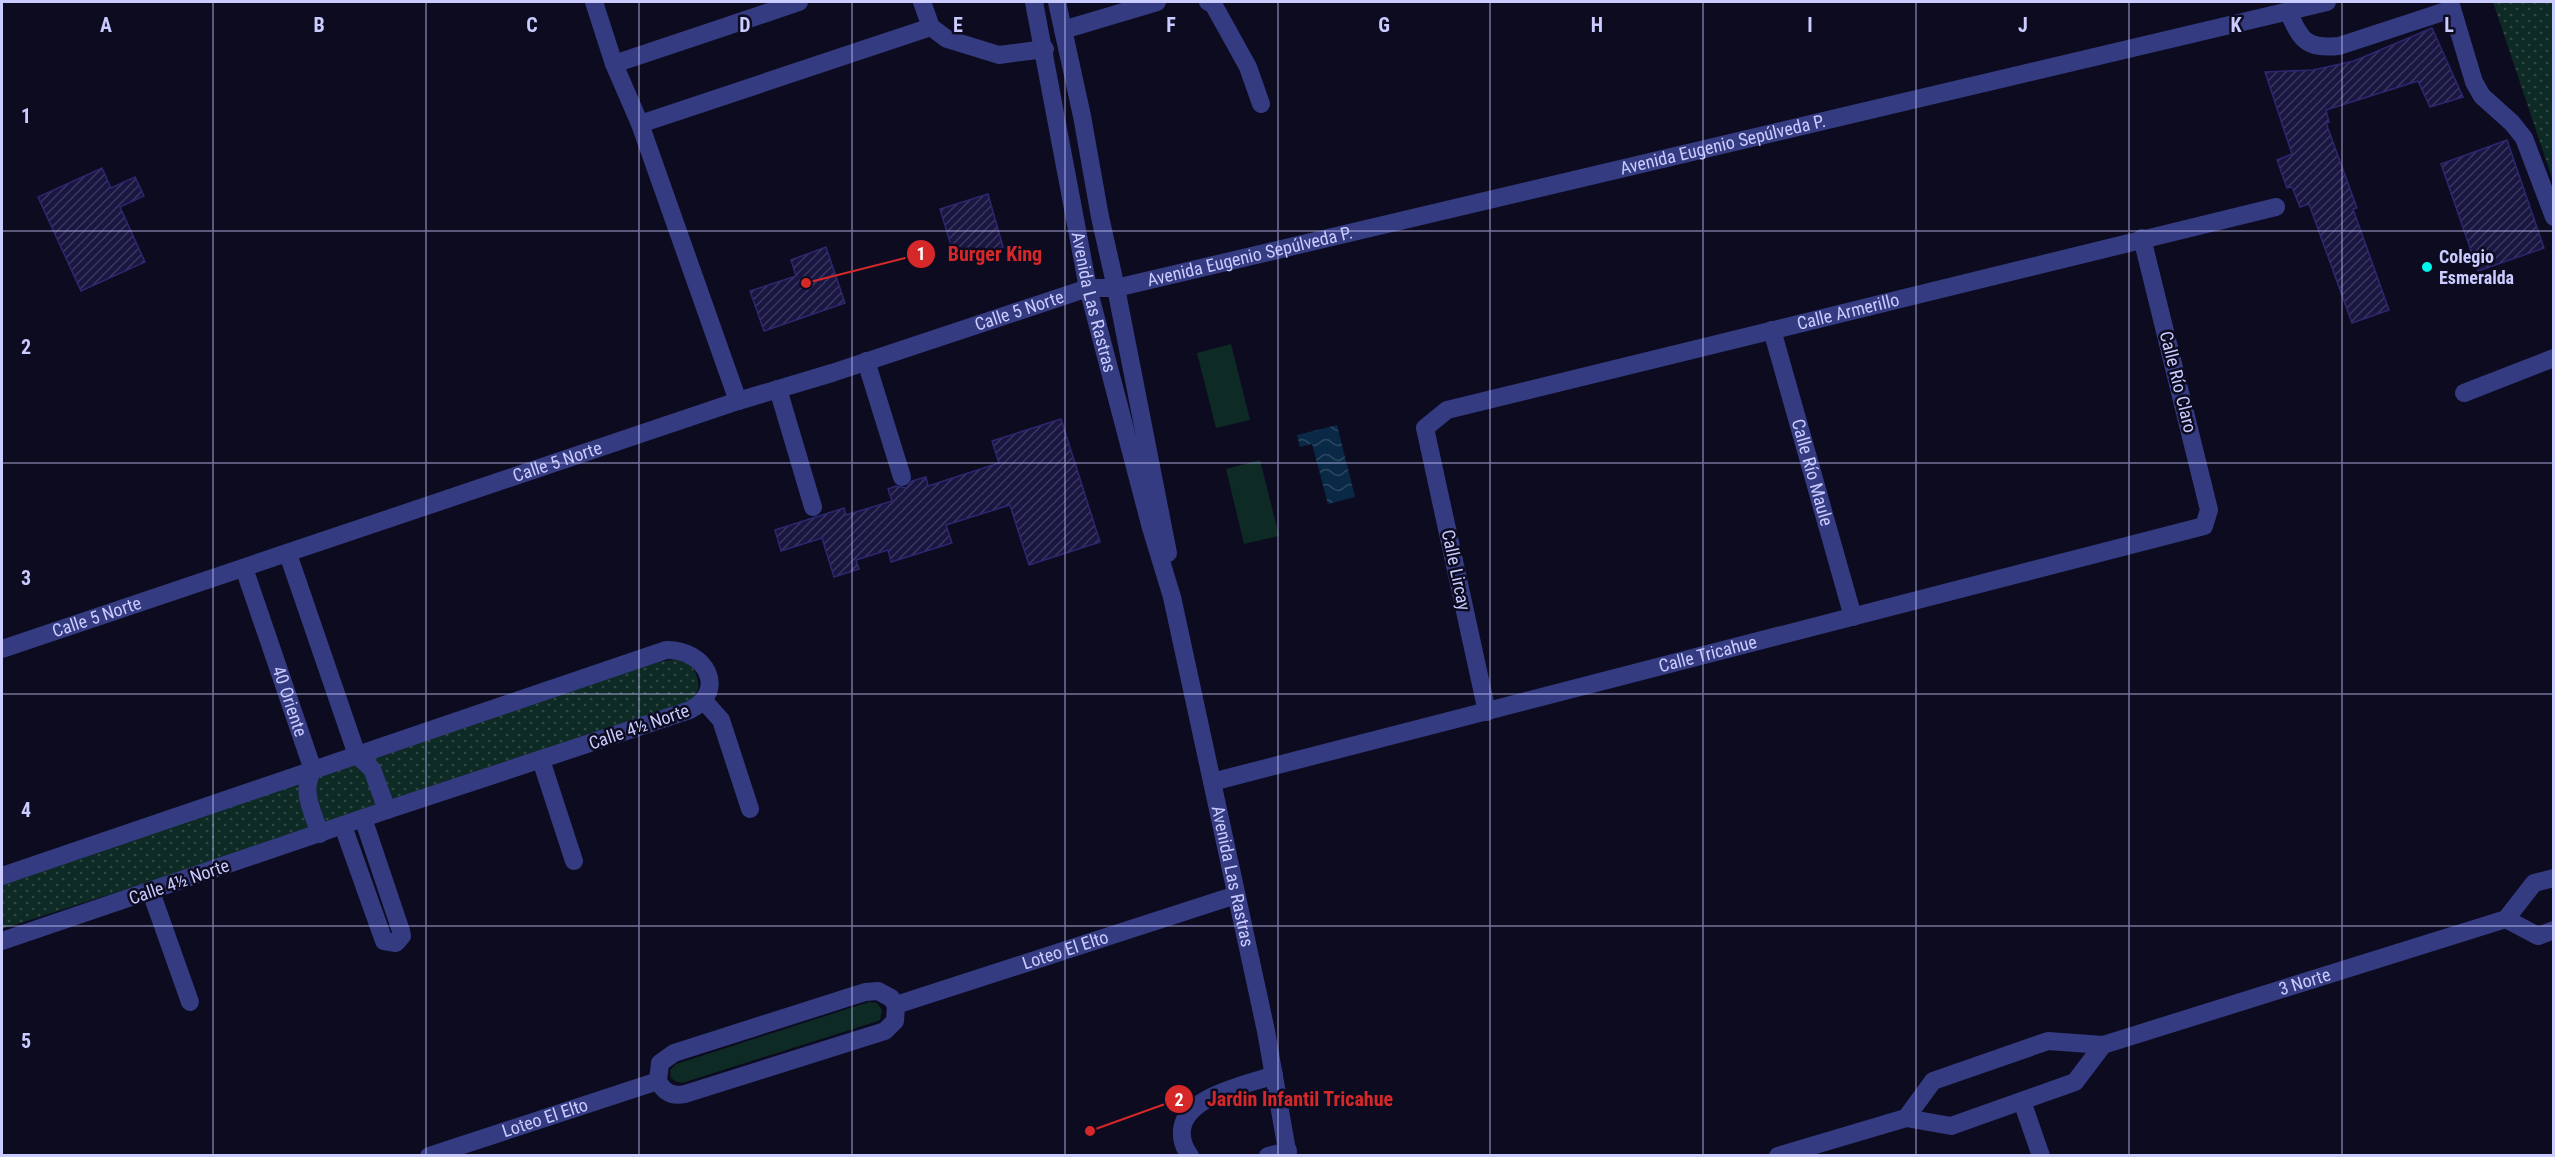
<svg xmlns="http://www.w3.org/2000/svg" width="2555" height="1157" font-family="'Roboto Condensed',sans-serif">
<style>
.green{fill:#0e2a25}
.park{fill:url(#park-dots)}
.water{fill:url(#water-waves)}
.building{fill:url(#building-hatch);stroke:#2c276f;stroke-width:1.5}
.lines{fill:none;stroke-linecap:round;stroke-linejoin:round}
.minor{stroke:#343b81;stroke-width:18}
.grid{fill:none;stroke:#cacbff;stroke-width:1.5;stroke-opacity:0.55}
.poi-dot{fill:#00f5ed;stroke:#0c0b20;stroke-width:2}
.labels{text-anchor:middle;stroke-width:5;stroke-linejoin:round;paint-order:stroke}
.street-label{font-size:18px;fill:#cacbff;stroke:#0c0b20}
.poi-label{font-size:18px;font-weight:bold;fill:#cacbff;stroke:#0c0b20;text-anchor:start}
.grid-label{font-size:20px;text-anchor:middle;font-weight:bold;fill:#cacbff;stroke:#0c0b20;stroke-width:5;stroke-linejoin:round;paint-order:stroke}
.leader{fill:none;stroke:#d62828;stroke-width:2}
.callout-dot{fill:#d62828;stroke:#0c0b20;stroke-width:2}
.mark-label{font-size:18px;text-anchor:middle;font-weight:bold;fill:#fff}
.callout-label{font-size:20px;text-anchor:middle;font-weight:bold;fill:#d62828;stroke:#0c0b20;stroke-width:5;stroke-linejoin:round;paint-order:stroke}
</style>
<defs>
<pattern id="park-dots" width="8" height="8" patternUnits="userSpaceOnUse" patternTransform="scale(1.5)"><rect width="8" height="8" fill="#0e2a25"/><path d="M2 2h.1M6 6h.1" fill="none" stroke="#304846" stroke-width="1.8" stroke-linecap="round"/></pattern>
<pattern id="water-waves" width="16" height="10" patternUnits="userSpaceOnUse" patternTransform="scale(1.5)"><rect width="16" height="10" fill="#092946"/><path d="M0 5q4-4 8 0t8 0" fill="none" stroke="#2c4762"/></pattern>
<pattern id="building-hatch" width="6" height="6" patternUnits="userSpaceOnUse" patternTransform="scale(1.5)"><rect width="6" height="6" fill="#191742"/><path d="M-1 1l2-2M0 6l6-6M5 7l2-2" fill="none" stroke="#39375e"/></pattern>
</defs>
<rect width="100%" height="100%" fill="#0c0b20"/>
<!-- green -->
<path class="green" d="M 1231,344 L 1250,420 L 1216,428 L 1197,353 Z
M 1260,460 L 1279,536 L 1244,544 L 1226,469 Z
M 869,1002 L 877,1003 L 882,1010 L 880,1020 L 875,1022 L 682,1083 L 675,1081 L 671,1078 L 670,1070 L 676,1064 Z"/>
<!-- park -->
<path class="park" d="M 2493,2 L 2553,2 L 2553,181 Z
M 678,659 L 689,662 C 699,676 704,691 688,702 L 320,827 L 2,929 L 2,885 L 313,775 L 657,662 Z"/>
<!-- water -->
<path class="water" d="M 1337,425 L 1355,497 L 1328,504 L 1312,444 L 1300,447 L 1297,435 Z"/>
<!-- building -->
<path class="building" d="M 2432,28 L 2463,97 L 2430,107 L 2418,81 L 2326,110 L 2329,122 L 2326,123 L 2357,208 L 2353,209 L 2389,310 L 2352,323 L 2309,204 L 2300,207 L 2292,187 L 2287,188 L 2277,160 L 2292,154 L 2265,72 L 2313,70 L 2354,61 Z
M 2507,140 L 2544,248 L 2478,271 L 2441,164 Z
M 102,168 L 111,188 L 135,177 L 144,196 L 120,207 L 145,262 L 81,291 L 38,197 Z
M 988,194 L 1003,247 L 956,262 L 940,209 Z
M 826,247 L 845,303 L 764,331 L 750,291 L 796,276 L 791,260 Z
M 1061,419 L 1100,542 L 1029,565 L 1010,505 L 946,525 L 952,543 L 891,562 L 888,550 L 856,560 L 859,569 L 834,577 L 822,538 L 781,551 L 775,530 L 844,508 L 846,515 L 892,501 L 888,489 L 896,486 L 906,488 L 912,481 L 926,477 L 928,486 L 999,463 L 992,441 Z"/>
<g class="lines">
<!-- minor -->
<g class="minor">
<path d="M 594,2 L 614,64 L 640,124 L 738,401"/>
<path d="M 922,2 L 931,27 L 947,39 L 999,55 L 1045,49"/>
<path id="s1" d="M 1034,2 L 1088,288 L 1151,528 L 1172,597 L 1266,1031 L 1288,1156"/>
<path d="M 1057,2 L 1082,116 L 1100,217 L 1116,288 L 1168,553"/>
<path d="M 1208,2 L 1213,4 L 1248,67 L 1261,104"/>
<path d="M 2450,2 L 2474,82 L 2482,96 L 2512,123 L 2524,138 L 2554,217"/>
<path d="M 2288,11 C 2301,40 2305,49 2339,46 L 2452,9"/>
<path d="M 1063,30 L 1157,2"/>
<path d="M 614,64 L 799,2"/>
<path d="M 640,124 L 931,27"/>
<path id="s2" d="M 1772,330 L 1853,617"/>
<path d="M 866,361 L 902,477"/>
<path d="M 778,389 L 813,507"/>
<path d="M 2464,393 L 2554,358"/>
<path d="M 288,554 L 357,755 L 372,769 L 387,810"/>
<path id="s3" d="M 244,568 L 313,770 C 300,791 313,812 320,834"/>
<path id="s4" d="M 2,649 L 738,401 L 832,373 L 1088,288 L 1116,288 L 2327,2"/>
<path d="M 704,701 L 721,720 L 750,809"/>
<path id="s5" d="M 1487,712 L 1425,428 L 1447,410 L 2276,207"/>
<path d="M 541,760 L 574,861"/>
<path id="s6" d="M 1212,782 L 2204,526 L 2209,510 L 2142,238"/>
<path d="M 343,826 L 384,941 L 396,943 L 402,936 L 401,931 L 363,818"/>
<path d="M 2,876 L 666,650 C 706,649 728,691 690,710 L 387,810 L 2,941"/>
<path d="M 151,892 L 190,1002"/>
<path d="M 2506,919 L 2538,936 L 2554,930"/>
<path d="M 878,991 L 891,998 L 896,1005 L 895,1021 L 885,1031 L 685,1094 C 672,1097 664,1092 658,1081 L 660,1063 L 674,1053 L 865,992 Z"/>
<path id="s7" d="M 896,1005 L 1236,895"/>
<path d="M 2022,1101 L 2041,1156"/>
<path id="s8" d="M 1906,1118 L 1933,1081 L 2048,1041 L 2103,1045 L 2506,919 L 2534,883 L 2554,878"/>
<path id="s9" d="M 429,1156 L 658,1081"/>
<path d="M 1190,1156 C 1184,1148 1181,1140 1182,1130 C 1185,1096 1247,1085 1274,1075"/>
<path d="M 1268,1156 L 1288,1151"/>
<path d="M 1778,1156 L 1906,1118 L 1951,1126 L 2075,1082 L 2103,1045"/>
</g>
</g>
<!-- grid -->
<path class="grid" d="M 213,2 L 213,1156M 426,2 L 426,1156M 639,2 L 639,1156M 852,2 L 852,1156M 1065,2 L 1065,1156M 1278,2 L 1278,1156M 1490,2 L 1490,1156M 1703,2 L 1703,1156M 1916,2 L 1916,1156M 2129,2 L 2129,1156M 2342,2 L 2342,1156M 2,231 L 2554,231M 2,463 L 2554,463M 2,694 L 2554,694M 2,926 L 2554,926"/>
<!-- markers -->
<circle class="poi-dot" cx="2427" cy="267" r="6"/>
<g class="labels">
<!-- street labels -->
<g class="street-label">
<text dy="6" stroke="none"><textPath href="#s4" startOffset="1796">Avenida Eugenio Sepúlveda P.</textPath></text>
<text dy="6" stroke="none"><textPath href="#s4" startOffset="1310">Avenida Eugenio Sepúlveda P.</textPath></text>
<text dy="6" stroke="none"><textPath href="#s1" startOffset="306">Avenida Las Rastras</textPath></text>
<text dy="6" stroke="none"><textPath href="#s4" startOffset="1072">Calle 5 Norte</textPath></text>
<text dy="6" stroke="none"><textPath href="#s5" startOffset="732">Calle Armerillo</textPath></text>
<text transform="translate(2178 382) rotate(76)" y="6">Calle Río Claro</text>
<text dy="6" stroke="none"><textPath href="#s4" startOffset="586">Calle 5 Norte</textPath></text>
<text dy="6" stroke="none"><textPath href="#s2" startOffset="148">Calle Río Maule</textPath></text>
<text transform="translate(1456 570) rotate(78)" y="6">Calle Lircay</text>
<text dy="6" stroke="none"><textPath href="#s4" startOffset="100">Calle 5 Norte</textPath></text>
<text dy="6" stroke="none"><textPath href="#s6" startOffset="512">Calle Tricahue</textPath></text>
<text dy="6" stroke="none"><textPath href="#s3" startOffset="141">40 Oriente</textPath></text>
<text transform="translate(639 727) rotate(-19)" y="6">Calle 4½ Norte</text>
<text dy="6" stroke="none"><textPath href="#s1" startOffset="897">Avenida Las Rastras</textPath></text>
<text transform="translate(179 882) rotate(-19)" y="6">Calle 4½ Norte</text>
<text dy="6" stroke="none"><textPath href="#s7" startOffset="178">Loteo El Elto</textPath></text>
<text dy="6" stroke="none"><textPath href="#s8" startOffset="434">3 Norte</textPath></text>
<text dy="6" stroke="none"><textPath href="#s9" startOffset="122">Loteo El Elto</textPath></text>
</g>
<!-- poi labels -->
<g class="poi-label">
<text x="2439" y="263">Colegio<tspan x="2439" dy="21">Esmeralda</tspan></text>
</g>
</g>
<g class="grid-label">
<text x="106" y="32">A</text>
<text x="319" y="32">B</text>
<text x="532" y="32">C</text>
<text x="745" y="32">D</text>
<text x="958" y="32">E</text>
<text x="1171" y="32">F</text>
<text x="1384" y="32">G</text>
<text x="1597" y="32">H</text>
<text x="1810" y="32">I</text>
<text x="2023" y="32">J</text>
<text x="2236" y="32">K</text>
<text x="2449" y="32">L</text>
<text x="26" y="123">1</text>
<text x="26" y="354">2</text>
<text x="26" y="585">3</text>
<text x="26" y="817">4</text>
<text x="26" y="1048">5</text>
</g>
<!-- callouts -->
<path class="leader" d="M806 283L921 254M1090 1131L1179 1099"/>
<g class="callout-dot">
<circle cx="806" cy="283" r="6"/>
<circle cx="1090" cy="1131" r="6"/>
<circle cx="921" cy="254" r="15"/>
<circle cx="1179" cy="1099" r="15"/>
</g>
<g class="mark-label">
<text x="921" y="260">1</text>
<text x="1179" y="1106">2</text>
</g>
<g class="callout-label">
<text x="995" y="261">Burger King</text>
<text x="1300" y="1106">Jardin Infantil Tricahue</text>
</g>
<!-- border -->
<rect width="2555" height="1157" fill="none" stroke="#cacbff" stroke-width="6"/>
</svg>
